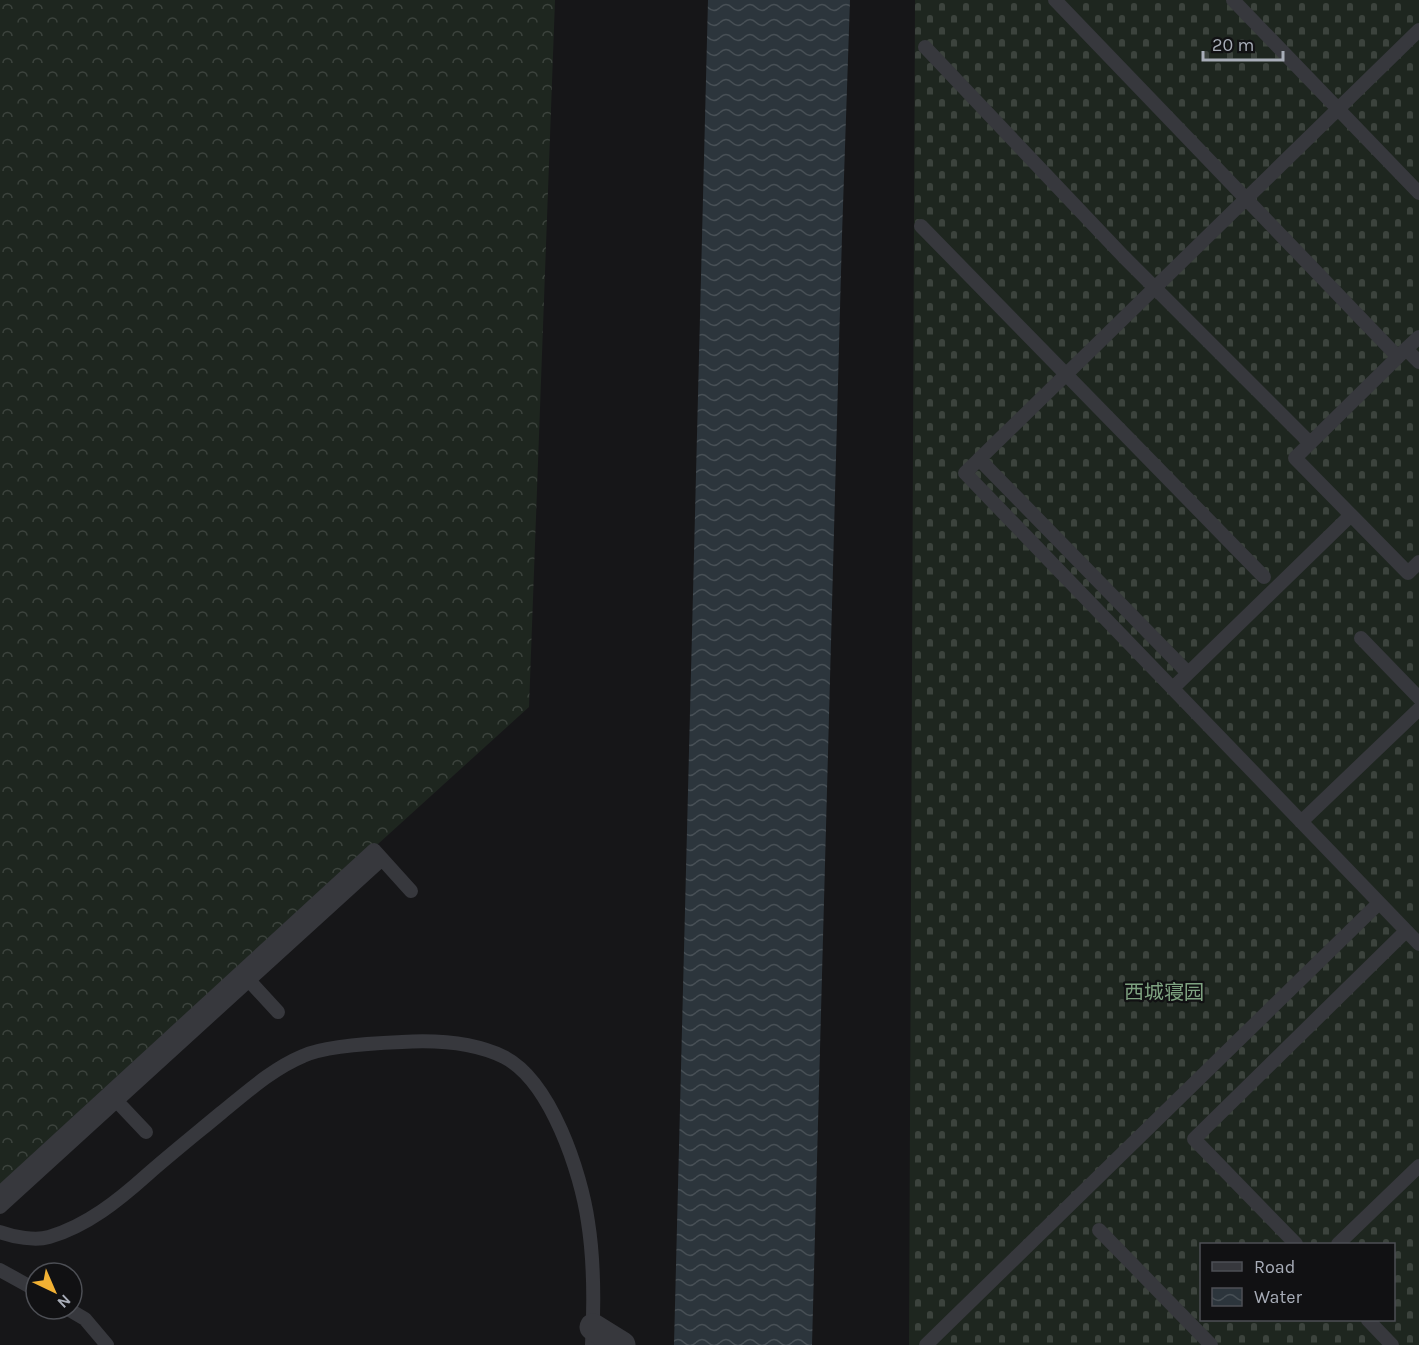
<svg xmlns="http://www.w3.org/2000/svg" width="1419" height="1345" font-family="Karla,'Noto Sans SC',sans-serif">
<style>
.forest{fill:url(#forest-crowns)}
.cemetery{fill:url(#cemetery-stones);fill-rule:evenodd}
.water{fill:url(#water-waves)}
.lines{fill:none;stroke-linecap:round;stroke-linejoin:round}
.lane{stroke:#37383d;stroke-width:14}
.street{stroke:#37383d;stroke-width:27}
.labels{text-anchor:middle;stroke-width:4.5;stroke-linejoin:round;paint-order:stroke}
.park-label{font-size:20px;fill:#7fa381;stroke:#111113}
</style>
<defs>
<pattern id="forest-crowns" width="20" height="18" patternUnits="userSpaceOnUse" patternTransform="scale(1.5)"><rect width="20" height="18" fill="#1e261f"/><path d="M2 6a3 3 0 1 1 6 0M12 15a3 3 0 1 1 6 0" fill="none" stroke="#3c433d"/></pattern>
<pattern id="cemetery-stones" width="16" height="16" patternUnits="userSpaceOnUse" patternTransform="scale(1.5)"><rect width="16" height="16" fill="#1e261f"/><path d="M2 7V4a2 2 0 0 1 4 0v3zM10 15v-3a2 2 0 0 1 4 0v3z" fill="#3c433d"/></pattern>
<pattern id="water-waves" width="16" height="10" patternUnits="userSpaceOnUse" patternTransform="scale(1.5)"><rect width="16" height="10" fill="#2c353c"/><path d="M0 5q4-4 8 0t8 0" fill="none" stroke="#485056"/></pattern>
</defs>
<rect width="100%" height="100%" fill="#161618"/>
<!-- forest -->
<path class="forest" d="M 0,0 L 555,0 L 529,707 L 0,1187 Z"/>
<!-- cemetery -->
<path class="cemetery" d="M 915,0 L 1419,0 L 1419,1345 L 909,1345 ZM 1202,1244 L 1394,1244 L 1394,1320 L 1202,1320 Z"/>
<!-- water -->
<path class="water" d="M 708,0 L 850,0 L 842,235 L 812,1345 L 674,1345 Z"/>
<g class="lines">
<!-- lane -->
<path class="lane" d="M 1055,0 L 1398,357
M 1233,0 L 1419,193
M 1419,30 L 965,473 L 1419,944
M 925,47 L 1123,256 L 1310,443
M 921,226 L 1264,577
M 1406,349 L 1419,337
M 979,459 L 1188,673
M 1351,515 L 1295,458 L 1406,349 L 1419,362
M 1361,638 L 1419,698
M 1173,688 L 1351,515 L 1408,573 L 1419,562
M 1301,822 L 1419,709
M 243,974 L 278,1012
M 110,1094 L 146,1132
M 0,1193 L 374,850 L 411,891
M 0,1207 L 382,859
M 1099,1230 L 1211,1345
M 0,1232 C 14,1237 35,1241 49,1237 C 87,1226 119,1200 148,1174 C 172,1153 197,1133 221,1113 C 247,1092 272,1069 303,1056 C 324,1046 377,1043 402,1042 C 435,1040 473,1042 504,1057 C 551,1081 581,1173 588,1222 C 594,1260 594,1307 592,1345
M 1296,1244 L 1194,1139 L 1406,931
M 1338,1244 L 1419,1166
M 0,1270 L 36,1290
M 68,1309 L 85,1319 L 107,1345
M 1368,1320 L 1392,1345
M 926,1345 L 1379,903"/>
<!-- street -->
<path class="street" d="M 593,1327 L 622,1345"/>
</g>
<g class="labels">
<!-- park labels -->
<g class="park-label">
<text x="1164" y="999">西城寝园</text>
</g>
</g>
<!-- legend -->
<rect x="1200" y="1243" width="195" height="78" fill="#111113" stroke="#4d4f55" stroke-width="1.5"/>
<rect x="1212" y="1262" width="30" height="9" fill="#37383d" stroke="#4d4f55" stroke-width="1.5"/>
<text x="1254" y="1273" font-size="18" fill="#a8adb8">Road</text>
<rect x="1212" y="1288" width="30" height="18" fill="url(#water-waves)" stroke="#4d4f55" stroke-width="1.5"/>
<text x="1254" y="1303" font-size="18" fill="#a8adb8">Water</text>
<!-- north arrow -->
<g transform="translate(54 1291) rotate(136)"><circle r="28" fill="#111113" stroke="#4d4f55" stroke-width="1.5"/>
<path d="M0-4.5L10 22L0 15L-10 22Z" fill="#f2b134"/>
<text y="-9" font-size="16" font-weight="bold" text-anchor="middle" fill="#a8adb8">N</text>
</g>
<!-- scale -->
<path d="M1203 51v9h80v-9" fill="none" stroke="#a8adb8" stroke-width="3"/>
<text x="1212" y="51" font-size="18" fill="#a8adb8" stroke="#111113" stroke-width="4.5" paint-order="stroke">20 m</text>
</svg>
